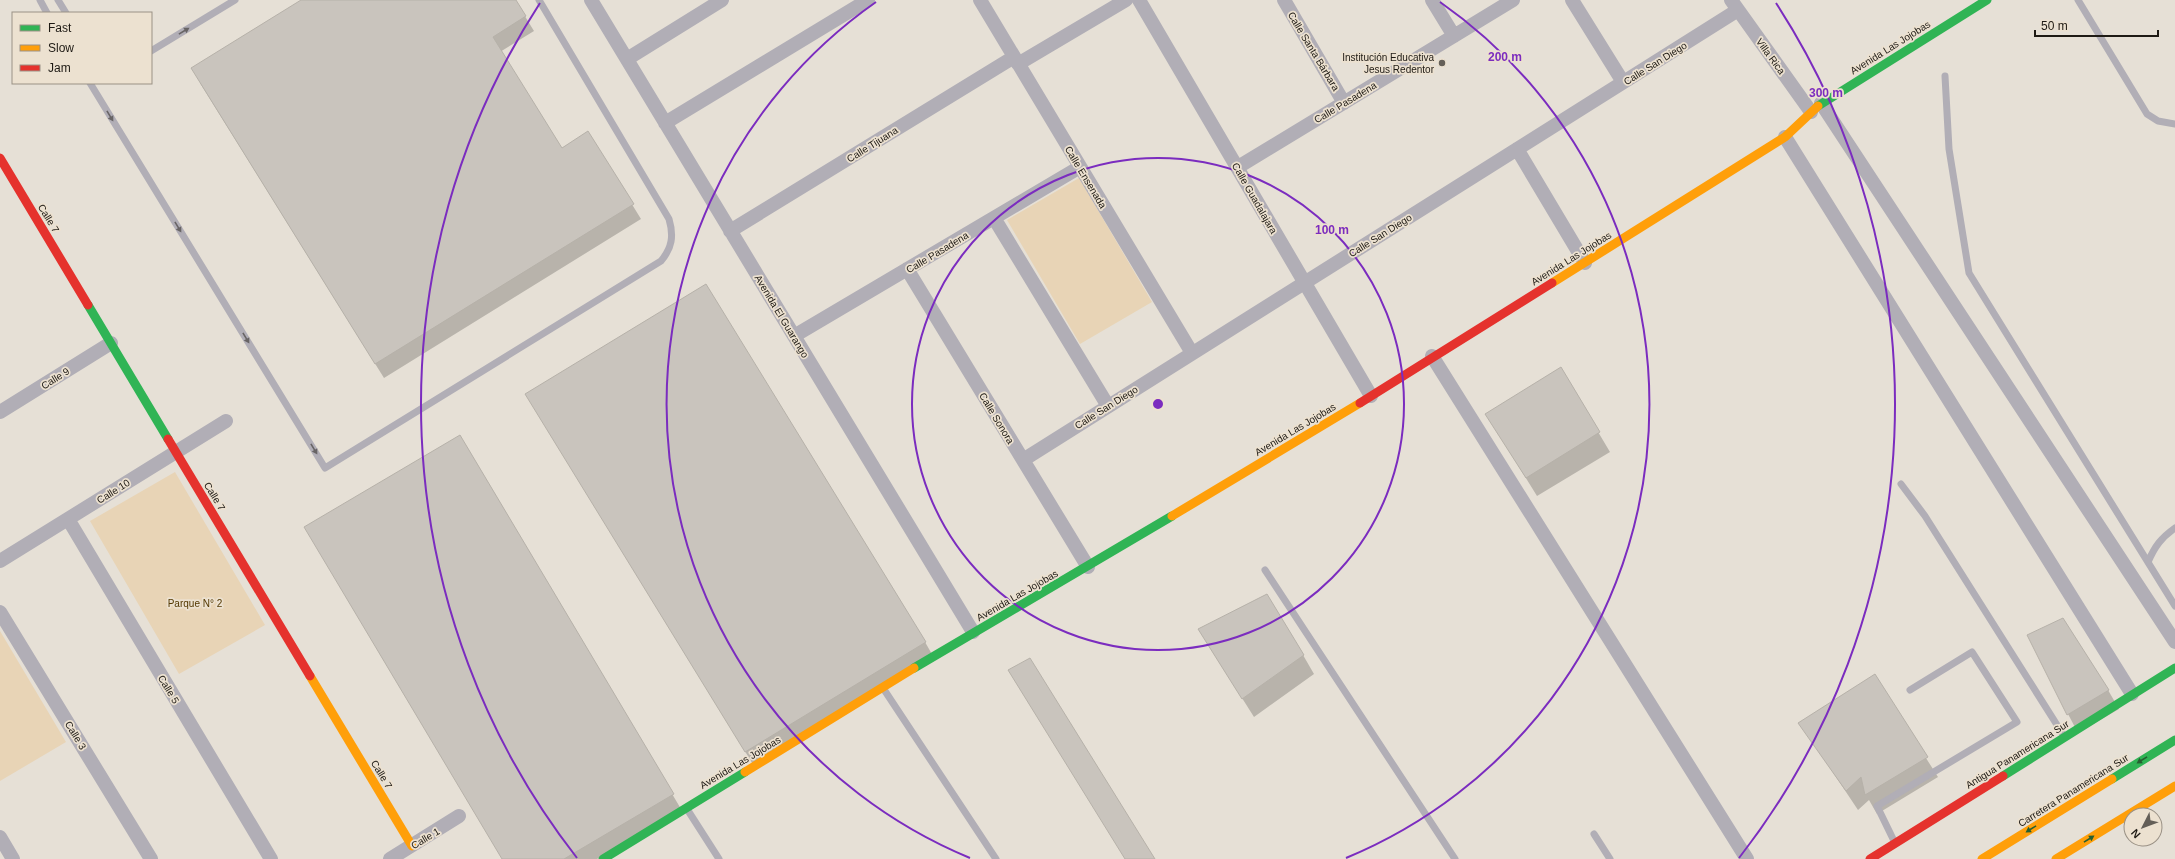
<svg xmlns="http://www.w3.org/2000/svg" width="2175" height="859" font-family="Helvetica,sans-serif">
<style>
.green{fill:#e8d4b6}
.shadow{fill:#0003}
.building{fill:#c9c4bd;stroke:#b6b1a9}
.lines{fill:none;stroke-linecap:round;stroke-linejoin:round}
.lane{stroke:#b1aeb6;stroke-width:7}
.street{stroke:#b1aeb6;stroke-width:14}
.fast{stroke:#30b455;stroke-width:9}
.slow{stroke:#ff9f0a;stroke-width:9}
.jam{stroke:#e5322d;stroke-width:9}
.oneway{fill:#686465}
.oneway2{fill:#265f31}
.ring{fill:none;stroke:#7b2cbf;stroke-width:2}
.poi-dot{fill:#645f58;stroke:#ece1d0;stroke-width:1.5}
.labels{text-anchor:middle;stroke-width:3.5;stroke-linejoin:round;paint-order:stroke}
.street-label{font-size:10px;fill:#1e1a14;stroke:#ece1d0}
.poi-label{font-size:10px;fill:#1e1a14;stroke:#ece1d0;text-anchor:end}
.park-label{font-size:10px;fill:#533801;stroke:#ece1d0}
.centre{fill:#7b2cbf;stroke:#ece1d0;stroke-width:2}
.ring-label{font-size:12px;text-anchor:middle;font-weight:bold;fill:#7b2cbf;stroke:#ece1d0;stroke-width:3.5;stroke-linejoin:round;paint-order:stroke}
</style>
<rect width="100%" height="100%" fill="#e6e0d6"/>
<!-- green -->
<path class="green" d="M 1079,178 L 1152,302 L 1080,344 L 1007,220 Z
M 175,472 L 265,625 L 179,674 L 90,521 Z
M 0,631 L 66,742 L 0,781 Z"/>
<!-- shadow -->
<path class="shadow" d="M 303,0 L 515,0 L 534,31 L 500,52 L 561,149 L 588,133 L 641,219 L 384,378 L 200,83 Z
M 1560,368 L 1610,452 L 1537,496 L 1486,414 Z
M 535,409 L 925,642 L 933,656 L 754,766 Z
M 460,436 L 681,809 L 597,859 L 503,859 Z
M 1211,649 L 1303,655 L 1314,674 L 1254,717 Z
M 1874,676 L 1938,777 L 1877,814 L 1869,800 L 1858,810 L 1800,723 Z
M 2108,690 L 2119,709 L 2078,733 L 2068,714 Z"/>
<!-- building -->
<path class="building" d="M 301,0 L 516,0 L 526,16 L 493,37 L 562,148 L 588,131 L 634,204 L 375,364 L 191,68 Z
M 706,284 L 926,642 L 745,752 L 525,394 Z
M 1561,367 L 1600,432 L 1526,478 L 1485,414 Z
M 460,435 L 674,794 L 564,859 L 502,859 L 304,527 Z
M 1267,594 L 1304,655 L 1242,699 L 1198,629 Z
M 2063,618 L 2109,690 L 2067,715 L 2027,635 Z
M 1030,658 L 1155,859 L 1125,859 L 1008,670 Z
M 1875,674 L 1928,757 L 1865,795 L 1861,777 L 1846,791 L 1798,723 Z"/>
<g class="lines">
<!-- lane -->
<path class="lane" d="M 40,0 L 47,13
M 58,0 L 66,13
M 2078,0 L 2147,114 L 2158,121 L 2175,124
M 151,51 L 235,0
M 1945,76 L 1949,149 L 1969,273 L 2175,606
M 90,83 L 325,468 L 661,261 C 672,248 674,236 669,219 L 539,0
M 1901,484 L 1925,516 L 2064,736
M 2148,562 C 2155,546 2161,538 2175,528
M 1265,570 L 1455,859
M 883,688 L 996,859
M 687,809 L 719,859
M 1594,834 L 1610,859
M 1895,843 L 1877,806 L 2017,722 L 1972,652 L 1910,690"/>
<!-- street -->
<path class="street" d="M 591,0 L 973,632
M 980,0 L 1192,353
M 1139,0 L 1371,396
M 1284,0 L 1344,103
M 1432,0 L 1454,36
M 1572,0 L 1623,82
M 1731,0 L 1811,112
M 627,59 L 722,0
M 1018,64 L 1126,0
M 1821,103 L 2175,642
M 665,123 L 868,0
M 1785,137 L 2132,694
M 1517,149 L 1585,263
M 1238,167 L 1513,0
M 994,218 L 1108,406
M 730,231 L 1014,57
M 907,269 L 1088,567
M 794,336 L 1080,167
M 1432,356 L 1747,859
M 0,412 L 111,343
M 1023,460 L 1738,10
M 68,519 L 271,859
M 0,561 L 226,421
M 0,612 L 151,859
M 0,837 L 13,859
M 390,859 L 459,816"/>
<!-- fast -->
<path class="fast" d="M 1818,106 L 1987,0
M 88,305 L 168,439
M 914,668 L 1172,516
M 2003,776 L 2175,668
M 2112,779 L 2175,740
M 603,859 L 745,772"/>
<!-- slow -->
<path class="slow" d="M 1552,283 L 1785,137 L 1818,106
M 1172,516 L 1360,403
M 310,676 L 412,846
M 745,772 L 914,668
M 1982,859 L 2112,779
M 2056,859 L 2175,786"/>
<!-- jam -->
<path class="jam" d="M 0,158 L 88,305
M 1360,403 L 1552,283
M 168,439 L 310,676
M 1870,859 L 2003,776"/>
</g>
<!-- one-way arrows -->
<defs><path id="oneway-solid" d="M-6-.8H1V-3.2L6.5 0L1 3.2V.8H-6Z"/></defs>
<g class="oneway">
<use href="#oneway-solid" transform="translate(184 31) rotate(-31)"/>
<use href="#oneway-solid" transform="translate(110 116) rotate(59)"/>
<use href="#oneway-solid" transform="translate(178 227) rotate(59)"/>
<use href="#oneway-solid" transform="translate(246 338) rotate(59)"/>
<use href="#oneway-solid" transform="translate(314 449) rotate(59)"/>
</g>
<g class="oneway2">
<use href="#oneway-solid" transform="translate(2142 760) rotate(148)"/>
<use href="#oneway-solid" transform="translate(2031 829) rotate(148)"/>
<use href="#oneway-solid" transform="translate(2089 839) rotate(-32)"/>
</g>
<!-- distance rings -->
<g class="ring">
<circle cx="1158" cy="404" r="246"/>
<path d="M970 858A491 491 0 0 1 876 2M1440 2A491 491 0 0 1 1346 858"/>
<path d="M577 858A737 737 0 0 1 540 3M1776 3A737 737 0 0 1 1739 858"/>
</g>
<!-- markers -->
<circle class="poi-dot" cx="1442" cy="63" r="4"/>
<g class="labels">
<!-- street labels -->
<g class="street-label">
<text transform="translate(1890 47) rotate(-32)" y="4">Avenida Las Jojobas</text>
<text transform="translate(1314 51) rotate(59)" y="4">Calle Santa Bárbara</text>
<text transform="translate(1771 56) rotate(54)" y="4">Villa Rica</text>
<text transform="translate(1655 63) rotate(-32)" y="4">Calle San Diego</text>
<text transform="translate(1345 102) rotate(-31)" y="4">Calle Pasadena</text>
<text transform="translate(872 144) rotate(-32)" y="4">Calle Tijuana</text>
<text transform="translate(1086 177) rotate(59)" y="4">Calle Ensenada</text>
<text transform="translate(1255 198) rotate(60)" y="4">Calle Guadalajara</text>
<text transform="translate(49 218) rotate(59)" y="4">Calle 7</text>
<text transform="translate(1380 235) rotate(-32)" y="4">Calle San Diego</text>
<text transform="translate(937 252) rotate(-31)" y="4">Calle Pasadena</text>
<text transform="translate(1571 258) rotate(-32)" y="4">Avenida Las Jojobas</text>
<text transform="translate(782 316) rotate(59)" y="4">Avenida El Guarango</text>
<text transform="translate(55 378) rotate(-32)" y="4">Calle 9</text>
<text transform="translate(1106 407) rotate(-32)" y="4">Calle San Diego</text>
<text transform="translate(997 418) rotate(59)" y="4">Calle Sonora</text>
<text transform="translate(1295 429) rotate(-31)" y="4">Avenida Las Jojobas</text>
<text transform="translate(113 491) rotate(-32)" y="4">Calle 10</text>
<text transform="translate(215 496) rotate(59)" y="4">Calle 7</text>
<text transform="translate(1017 595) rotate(-30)" y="4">Avenida Las Jojobas</text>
<text transform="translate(169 689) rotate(59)" y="4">Calle 5</text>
<text transform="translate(76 735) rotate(59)" y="4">Calle 3</text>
<text transform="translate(2017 754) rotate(-32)" y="4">Antigua Panamericana Sur</text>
<text transform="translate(740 762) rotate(-31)" y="4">Avenida Las Jojobas</text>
<text transform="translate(382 774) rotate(59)" y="4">Calle 7</text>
<text transform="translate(2073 790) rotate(-32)" y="4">Carretera Panamericana Sur</text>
<text transform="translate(425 838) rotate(-31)" y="4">Calle 1</text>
</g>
<!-- poi labels -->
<g class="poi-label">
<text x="1434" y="61">Institución Educativa<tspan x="1434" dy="12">Jesus Redentor</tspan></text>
</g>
<!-- park labels -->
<g class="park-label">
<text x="195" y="607">Parque N° 2</text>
</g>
</g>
<circle cx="1158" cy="404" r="6" class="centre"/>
<g class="ring-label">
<text x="1505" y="61">200 m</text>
<text x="1826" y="97">300 m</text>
<text x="1332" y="234">100 m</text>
</g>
<!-- legend -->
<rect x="12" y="12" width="140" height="72" fill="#ece1d0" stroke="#9a9185"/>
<rect x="20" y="25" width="20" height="6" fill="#30b455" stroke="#9a9185"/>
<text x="48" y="32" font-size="12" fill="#1e1a14">Fast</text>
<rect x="20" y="45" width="20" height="6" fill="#ff9f0a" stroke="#9a9185"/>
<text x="48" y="52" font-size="12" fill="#1e1a14">Slow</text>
<rect x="20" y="65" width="20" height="6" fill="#e5322d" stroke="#9a9185"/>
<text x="48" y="72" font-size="12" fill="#1e1a14">Jam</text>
<!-- north arrow -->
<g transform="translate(2143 827) rotate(228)"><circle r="19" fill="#ece1d0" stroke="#9a9185"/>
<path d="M0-3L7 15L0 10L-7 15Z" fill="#645f58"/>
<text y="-6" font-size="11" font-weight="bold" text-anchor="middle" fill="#1e1a14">N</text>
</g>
<!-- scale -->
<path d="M2035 30v6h123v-6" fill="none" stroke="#1e1a14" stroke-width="2"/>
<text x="2041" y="30" font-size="12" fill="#1e1a14" stroke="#ece1d0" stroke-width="3" paint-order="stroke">50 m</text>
</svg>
